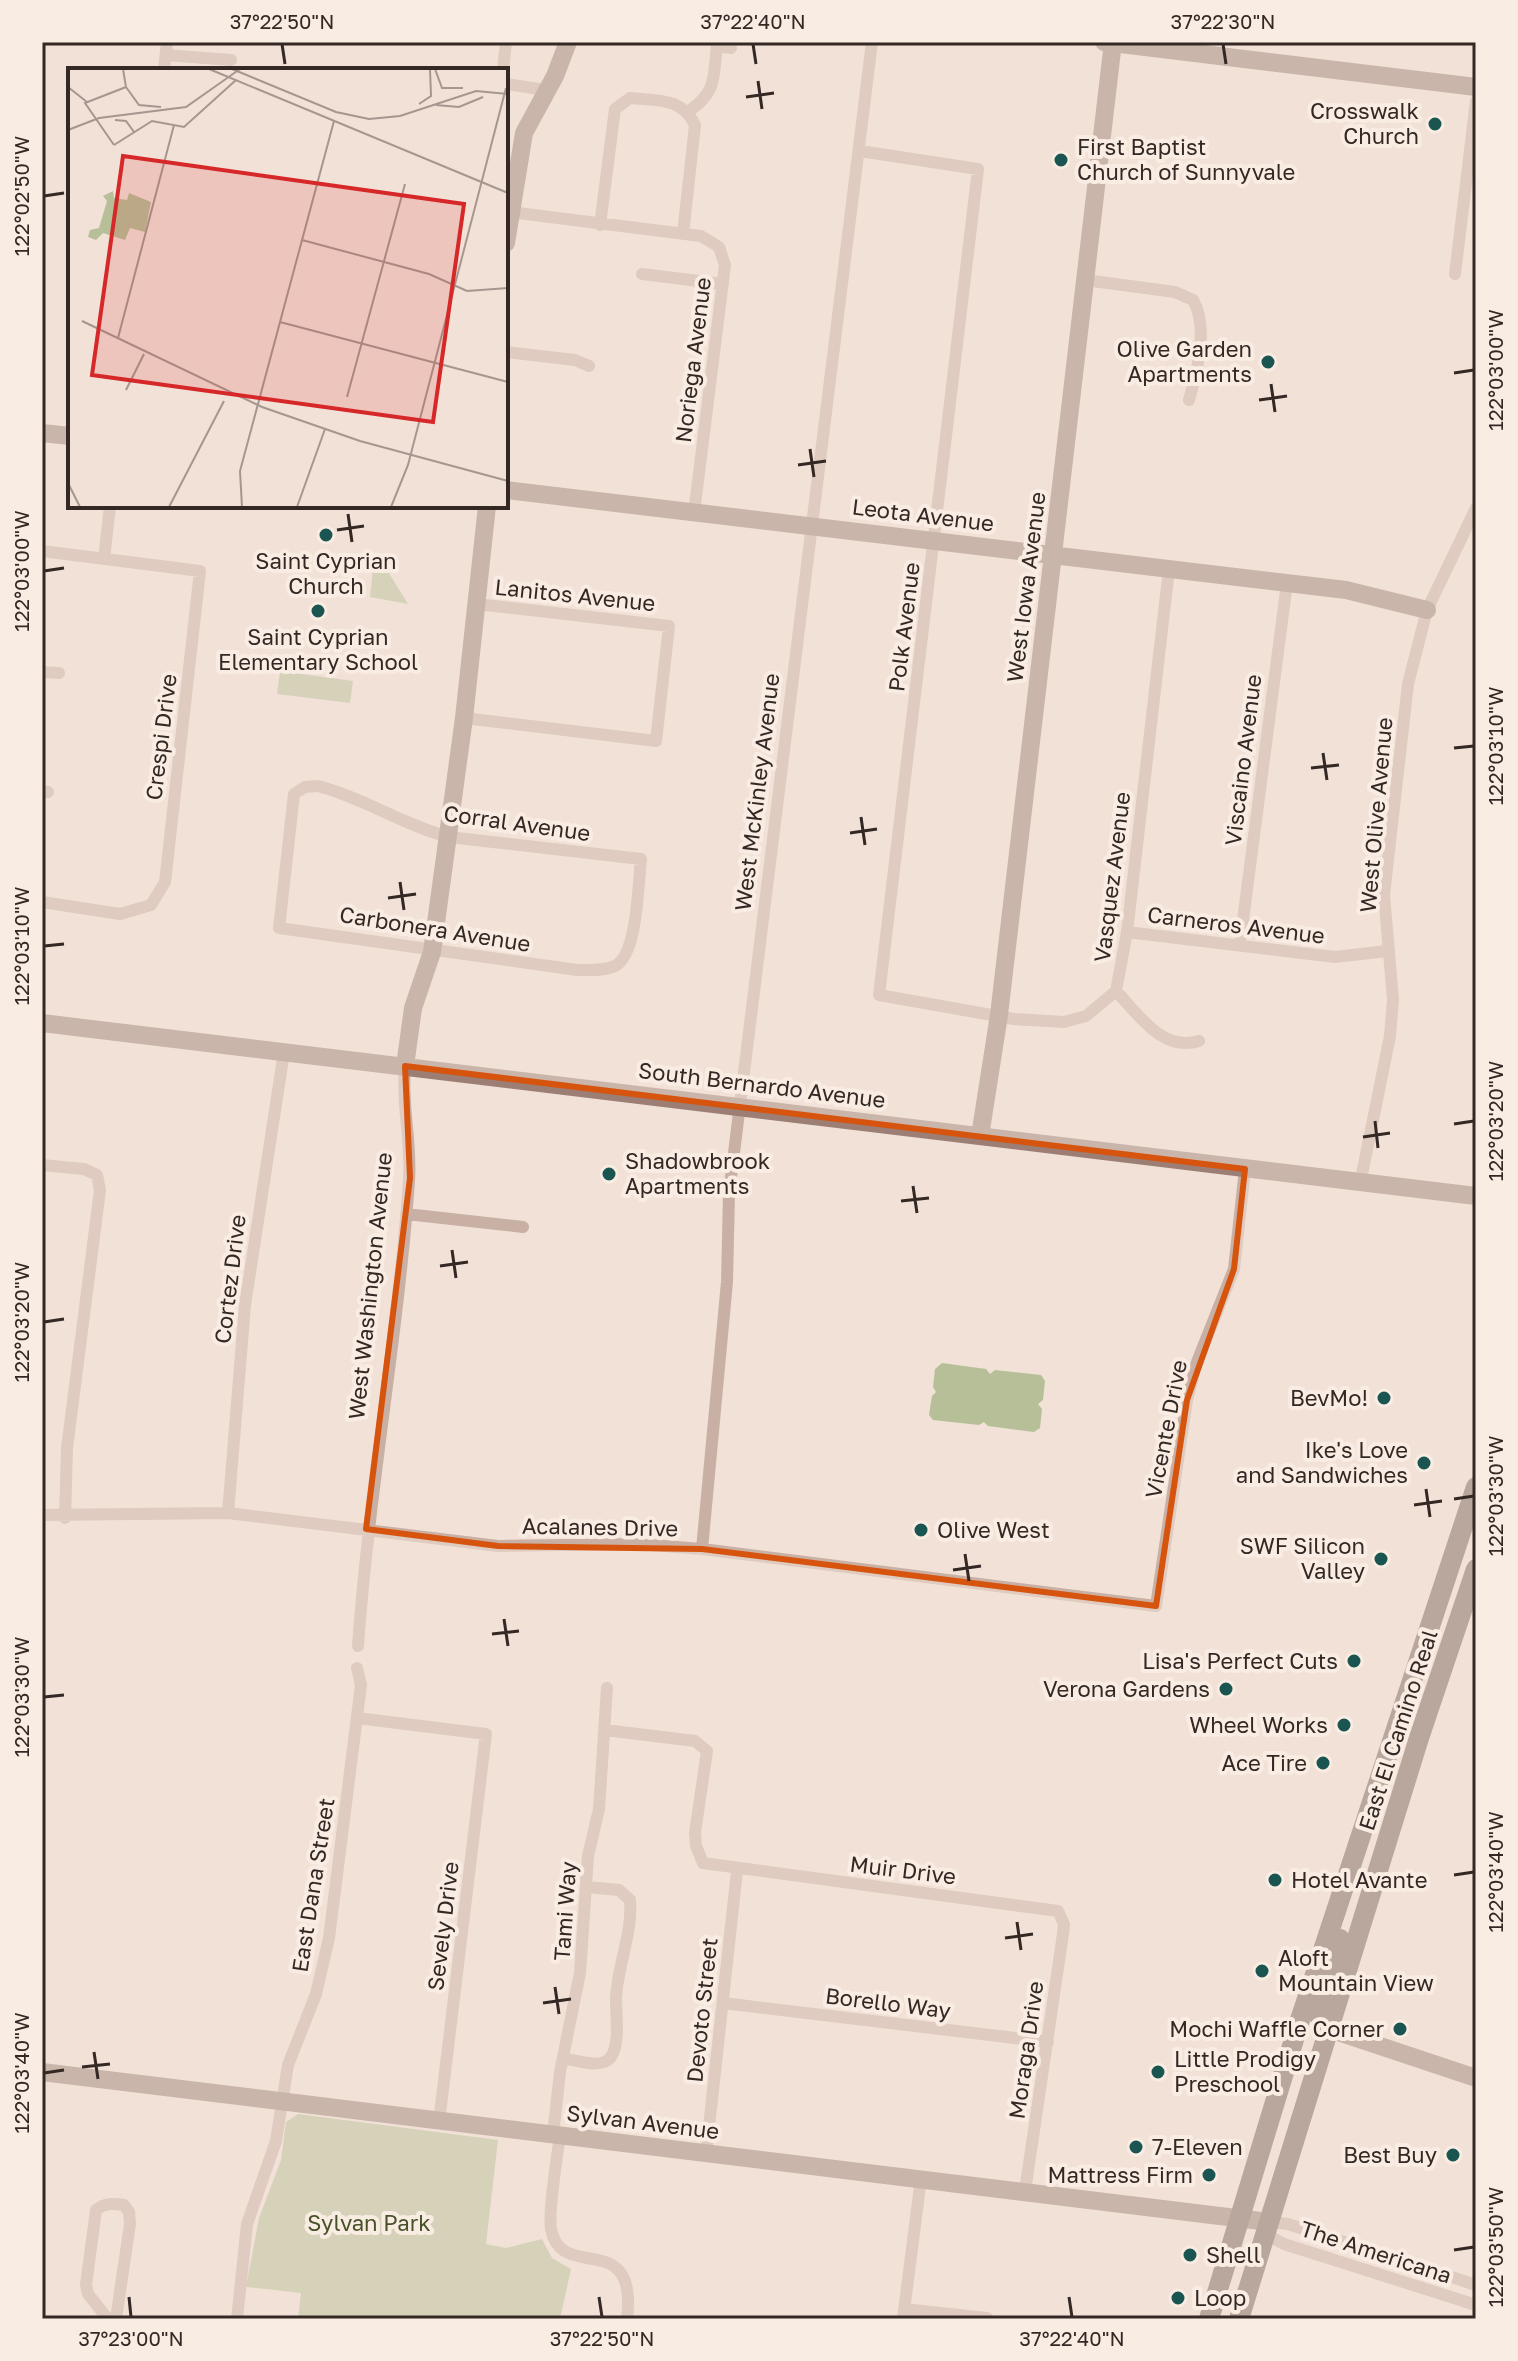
<svg xmlns="http://www.w3.org/2000/svg" width="1518" height="2361" font-family="'Golos Text',sans-serif">
<style>
.green{fill:#b7bf98}
.lines{fill:none;stroke-linecap:round;stroke-linejoin:round}
.street{stroke:#c9b0a4;stroke-width:12}
.secondary{stroke:#9c7e75;stroke-width:18}
.primary{stroke:#765d56;stroke-width:20}
.marked{fill:none;stroke:#d6540e;stroke-width:6;stroke-linejoin:round}
.ticks{fill:none;stroke:#342825;stroke-width:3}
.poi-dot{fill:#1b5551;stroke:#f9ece3;stroke-width:3}
.labels{text-anchor:middle;stroke-width:8;stroke-linejoin:round;paint-order:stroke}
.poi-label{font-size:22px;fill:#342825;stroke:#f9ece3;text-anchor:end}
.street-label{font-size:22px;fill:#342825;stroke:#f9ece3}
.park-label{font-size:22px;fill:#485229;stroke:#f9ece3}
.inset-road{fill:none;stroke:#a59790;stroke-width:2}
.view{fill:#d62828;fill-opacity:0.15;stroke:#d62828;stroke-width:4}
.inset-edge{fill:none;stroke:#342825;stroke-width:4}
.neatline{fill:none;stroke:#342825;stroke-width:3}
.ticks-label{font-size:20px;text-anchor:middle;fill:#342825}
</style>
<rect width="100%" height="100%" fill="#f1e1d7"/>
<!-- green -->
<path class="green" d="M 373,568 L 387,570 L 408,604 L 370,597 Z
M 280,671 L 353,681 L 350,703 L 277,694 Z
M 942,1363 L 986,1369 L 990,1374 L 995,1370 L 1041,1375 L 1045,1381 L 1043,1400 L 1038,1404 L 1042,1409 L 1040,1428 L 1034,1432 L 988,1426 L 984,1422 L 979,1425 L 933,1420 L 929,1415 L 932,1396 L 936,1392 L 933,1387 L 935,1369 Z
M 298,2114 L 498,2140 L 486,2244 L 506,2248 L 542,2239 L 552,2258 L 571,2269 L 560,2319 L 298,2319 L 301,2293 L 246,2287 L 259,2218 L 281,2160 L 286,2122 Z"/>
<g class="lines">
<!-- street -->
<path class="street" d="M 166,55 L 231,60
M 164,70 L 167,42
M 503,70 L 506,42
M 506,84 L 546,90
M 689,111 C 717,92 713,78 717,46 L 731,48
M 860,151 L 978,169 L 879,995 L 1014,1019 L 1064,1022 L 1086,1016 L 1116,991 L 1127,932 L 1169,569
M 510,212 L 701,236 L 719,247 L 725,265 L 694,513
M 600,225 L 615,109 L 630,98 C 657,101 682,97 695,125 L 683,234
M 642,274 L 723,284
M 1455,274 L 1476,101
M 1085,280 L 1175,292 L 1193,300 C 1209,328 1197,371 1189,400
M 506,352 L 575,360 L 589,366
M 42,551 L 200,571 L 165,882 L 151,905 L 120,914 L 42,902
M 104,559 L 110,506
M 42,672 L 59,673
M 464,718 L 656,741 L 669,626 L 477,604
M 318,786 C 364,798 403,825 449,837 L 641,859 C 638,883 638,954 615,966 C 604,971 589,970 577,970 L 279,928 L 294,794 L 305,787 Z
M 42,791 L 48,792
M 1127,932 L 1335,957 L 1387,951
M 1240,943 L 1287,583
M 1116,991 C 1139,1015 1162,1052 1199,1041
M 42,1165 L 84,1169 L 97,1175 L 100,1190 L 67,1448 L 65,1518
M 1360,1184 L 1390,1036 L 1393,999 L 1384,895 L 1408,684 L 1427,610 L 1476,508
M 406,1214 L 523,1227
M 228,1513 L 245,1305 L 284,1052
M 42,1515 L 228,1513 L 498,1546 L 639,1544 L 702,1549 L 1156,1606 L 1187,1400 L 1197,1362 L 1234,1269 L 1245,1169
M 702,1549 L 727,1282 L 729,1193 L 872,42
M 358,1646 C 369,1490 398,1336 409,1181 C 412,1142 401,1105 405,1066
M 357,1718 L 486,1734 L 439,2122
M 605,1730 L 695,1741 L 707,1751 L 695,1833 L 696,1846 L 703,1863 L 1058,1911 L 1064,1924 L 1063,1934 L 1025,2191
M 723,2003 L 1048,2042
M 565,2059 C 577,2060 597,2068 608,2060 C 621,2050 616,2015 616,1999 C 617,1966 633,1933 630,1900 L 619,1890 L 587,1887
M 553,2135 L 560,2072 L 580,1973 L 588,1856 L 599,1809 L 607,1688
M 560,2136 C 557,2157 548,2211 551,2229 C 561,2284 638,2226 627,2319
M 706,2154 L 737,1871
M 1269,2222 L 1288,2224 L 1476,2285
M 1265,2234 L 1284,2244 L 1476,2305
M 904,2309 L 987,2318
M 108,2319 L 88,2294 L 86,2285 L 96,2210 C 105,2203 112,2203 124,2205 L 129,2212 L 130,2224 L 116,2319
M 237,2319 L 247,2224 L 276,2141 L 288,2065 L 316,1994 L 329,1938 L 361,1685 L 357,1668
M 903,2319 L 921,2178"/>
<!-- secondary -->
<path class="secondary" d="M 1104,42 L 1476,87
M 506,243 L 524,133 L 555,76 L 568,42
M 42,433 L 70,436
M 506,490 L 1346,590 L 1427,610
M 42,1023 L 1476,1196
M 405,1066 L 413,1008 L 432,952 L 464,718 L 487,506
M 980,1136 L 999,1015 L 1113,42
M 1329,2029 L 1476,2078
M 42,2072 L 1269,2222"/>
<!-- primary -->
<path class="primary" d="M 1329,2029 L 1319,2016 L 1340,1939
M 1209,2319 L 1299,2023 L 1476,1487
M 1239,2319 L 1419,1738 L 1476,1569"/>
</g>
<!-- marked area -->
<path d="M0 0H1518V2361H0ZM 405,1066 L 1245,1169 L 1234,1269 L 1187,1400 L 1156,1606 L 702,1549 L 498,1546 L 366,1529 L 410,1178 Z" fill="#f1e1d7" fill-opacity=".55" fill-rule="evenodd"/>
<path class="marked" d="M 405,1066 L 1245,1169 L 1234,1269 L 1187,1400 L 1156,1606 L 702,1549 L 498,1546 L 366,1529 L 410,1178 Z"/>
<!-- ticks -->
<path class="ticks" d="M 282,44 L 285,64M 753,44 L 756,64M 1223,44 L 1226,64M 758,81 L 762,109M 746,97 L 774,93M 44,196 L 64,193M 1454,373 L 1474,370M 1271,384 L 1275,412M 1259,400 L 1287,396M 810,449 L 814,477M 798,465 L 826,461M 348,514 L 352,542M 337,530 L 364,526M 44,571 L 64,568M 1454,748 L 1474,746M 1323,753 L 1327,780M 1311,768 L 1339,765M 861,817 L 865,845M 850,833 L 877,829M 400,882 L 404,910M 388,898 L 416,894M 44,946 L 64,944M 1375,1121 L 1378,1148M 1454,1124 L 1474,1121M 1363,1137 L 1390,1133M 913,1186 L 917,1213M 901,1201 L 929,1198M 452,1250 L 456,1278M 440,1266 L 468,1262M 44,1322 L 64,1319M 1426,1489 L 1430,1517M 1454,1499 L 1474,1496M 1414,1505 L 1442,1501M 965,1554 L 969,1581M 953,1570 L 981,1566M 504,1619 L 508,1646M 492,1634 L 519,1631M 44,1697 L 64,1695M 1454,1875 L 1474,1872M 1017,1922 L 1021,1950M 1005,1938 L 1033,1934M 555,1987 L 559,2014M 543,2003 L 571,1999M 94,2052 L 98,2079M 82,2067 L 110,2064M 44,2073 L 64,2070M 1454,2250 L 1474,2247M 129,2297 L 131,2317M 599,2297 L 602,2317M 1069,2297 L 1072,2317"/>
<!-- markers -->
<g class="poi-dot">
<circle cx="1435" cy="124" r="8"/>
<circle cx="1061" cy="160" r="8"/>
<circle cx="1268" cy="362" r="8"/>
<circle cx="326" cy="535" r="8"/>
<circle cx="318" cy="611" r="8"/>
<circle cx="609" cy="1174" r="8"/>
<circle cx="1384" cy="1398" r="8"/>
<circle cx="1424" cy="1463" r="8"/>
<circle cx="921" cy="1530" r="8"/>
<circle cx="1381" cy="1559" r="8"/>
<circle cx="1354" cy="1661" r="8"/>
<circle cx="1226" cy="1689" r="8"/>
<circle cx="1344" cy="1725" r="8"/>
<circle cx="1323" cy="1763" r="8"/>
<circle cx="1275" cy="1880" r="8"/>
<circle cx="1262" cy="1971" r="8"/>
<circle cx="1400" cy="2029" r="8"/>
<circle cx="1158" cy="2072" r="8"/>
<circle cx="1136" cy="2147" r="8"/>
<circle cx="1453" cy="2155" r="8"/>
<circle cx="1209" cy="2175" r="8"/>
<circle cx="1190" cy="2255" r="8"/>
<circle cx="1178" cy="2298" r="8"/>
</g>
<g class="labels">
<!-- poi labels -->
<g class="poi-label">
<text x="1419" y="119">Crosswalk<tspan x="1419" dy="25">Church</tspan></text>
<text x="1077" y="155" text-anchor="start">First Baptist<tspan x="1077" dy="25">Church of Sunnyvale</tspan></text>
<text x="1252" y="357">Olive Garden<tspan x="1252" dy="25">Apartments</tspan></text>
<text x="326" y="569" text-anchor="middle">Saint Cyprian<tspan x="326" dy="25">Church</tspan></text>
<text x="318" y="645" text-anchor="middle">Saint Cyprian<tspan x="318" dy="25">Elementary School</tspan></text>
<text x="625" y="1169" text-anchor="start">Shadowbrook<tspan x="625" dy="25">Apartments</tspan></text>
<text x="1368" y="1406">BevMo!</text>
<text x="1408" y="1458">Ike's Love<tspan x="1408" dy="25">and Sandwiches</tspan></text>
<text x="937" y="1538" text-anchor="start">Olive West</text>
<text x="1365" y="1554">SWF Silicon<tspan x="1365" dy="25">Valley</tspan></text>
<text x="1338" y="1669">Lisa's Perfect Cuts</text>
<text x="1210" y="1697">Verona Gardens</text>
<text x="1328" y="1733">Wheel Works</text>
<text x="1307" y="1771">Ace Tire</text>
<text x="1291" y="1888" text-anchor="start">Hotel Avante</text>
<text x="1278" y="1966" text-anchor="start">Aloft<tspan x="1278" dy="25">Mountain View</tspan></text>
<text x="1384" y="2037">Mochi Waffle Corner</text>
<text x="1174" y="2067" text-anchor="start">Little Prodigy<tspan x="1174" dy="25">Preschool</tspan></text>
<text x="1152" y="2155" text-anchor="start">7-Eleven</text>
<text x="1437" y="2163">Best Buy</text>
<text x="1193" y="2183">Mattress Firm</text>
<text x="1206" y="2263" text-anchor="start">Shell</text>
<text x="1194" y="2306" text-anchor="start">Loop</text>
</g>
<!-- street labels -->
<g class="street-label">
<text transform="translate(693 360) rotate(-83)" y="8">Noriega Avenue</text>
<text transform="translate(923 515) rotate(7)" y="8">Leota Avenue</text>
<text transform="translate(1026 587) rotate(-83)" y="8">West Iowa Avenue</text>
<text transform="translate(575 595) rotate(6)" y="8">Lanitos Avenue</text>
<text transform="translate(904 627) rotate(-83)" y="8">Polk Avenue</text>
<text transform="translate(161 737) rotate(-83)" y="8">Crespi Drive</text>
<text transform="translate(1243 760) rotate(-83)" y="8">Viscaino Avenue</text>
<text transform="translate(757 792) rotate(-83)" y="8">West McKinley Avenue</text>
<text transform="translate(1376 815) rotate(-85)" y="8">West Olive Avenue</text>
<text transform="translate(517 823) rotate(8)" y="8">Corral Avenue</text>
<text transform="translate(1112 877) rotate(-83)" y="8">Vasquez Avenue</text>
<text transform="translate(1236 925) rotate(7)" y="8">Carneros Avenue</text>
<text transform="translate(435 929) rotate(9)" y="8">Carbonera Avenue</text>
<text transform="translate(762 1085) rotate(7)" y="8">South Bernardo Avenue</text>
<text transform="translate(230 1279) rotate(-83)" y="8">Cortez Drive</text>
<text transform="translate(370 1286) rotate(-84)" y="8">West Washington Avenue</text>
<text transform="translate(1166 1429) rotate(-79)" y="8">Vicente Drive</text>
<text transform="translate(600 1527) rotate(1)" y="8">Acalanes Drive</text>
<text transform="translate(1398 1730) rotate(-72)" y="8">East El Camino Real</text>
<text transform="translate(903 1870) rotate(7)" y="8">Muir Drive</text>
<text transform="translate(313 1885) rotate(-81)" y="8">East Dana Street</text>
<text transform="translate(565 1911) rotate(-86)" y="8">Tami Way</text>
<text transform="translate(443 1926) rotate(-83)" y="8">Sevely Drive</text>
<text transform="translate(888 2003) rotate(7)" y="8">Borello Way</text>
<text transform="translate(702 2010) rotate(-84)" y="8">Devoto Street</text>
<text transform="translate(1026 2050) rotate(-82)" y="8">Moraga Drive</text>
<text transform="translate(643 2122) rotate(7)" y="8">Sylvan Avenue</text>
<text transform="translate(1376 2252) rotate(18)" y="8">The Americana</text>
</g>
<!-- park labels -->
<g class="park-label">
<text x="369" y="2231">Sylvan Park</text>
</g>
</g>
<!-- overview -->
<g transform="translate(68 68)">
<rect width="440" height="440" fill="#f1e1d7"/>
<path d="M 45,123 L 46,130 L 59,132 L 61,125 L 83,134 L 77,164 L 62,160 L 57,172 L 35,165 L 28,172 L 20,169 L 22,162 L 31,160 L 39,133 L 35,128 Z" fill="#b7bf98"/>
<path class="inset-road" d="M 141,1 L 440,125M 164,1 L 268,44 L 301,51 L 332,48 L 408,23 L 440,26M 367,1 L 374,20 L 395,20M 0,19 L 19,34M 58,19 L 71,37 L 93,39M 351,36 L 363,28 L 362,1M 368,37 L 391,39 L 415,29M 47,52 L 58,53 L 66,64M 0,62 L 31,50 L 118,39 L 172,1M 46,77 L 84,53 L 116,59 L 168,12M 46,77 L 17,35 L 58,19 L 55,1M 234,172 L 361,206 L 399,223 L 440,220M 14,253 L 194,339 L 292,373 L 440,413M 212,254 L 440,314M 50,270 L 106,57M 58,322 L 76,286M 279,329 L 337,116M 0,415 L 12,439M 101,439 L 156,333M 174,439 L 172,403 L 266,53M 229,439 L 257,361M 323,439 L 340,397 L 438,20"/>
<path class="view" d="M 55,88 L 396,136 L 365,354 L 24,307 Z"/>
<rect width="440" height="440" class="inset-edge"/>
</g>
<!-- border -->
<rect width="1518" height="2361" fill="none" stroke="#f9ece3" stroke-width="88"/>
<rect x="44" y="44" width="1430" height="2273" class="neatline"/>
<g class="ticks-label">
<text x="282" y="29">37°22'50"N</text>
<text x="753" y="29">37°22'40"N</text>
<text x="1223" y="29">37°22'30"N</text>
<text transform="translate(22 196) rotate(-90)" y="7">122°02'50"W</text>
<text transform="translate(1496 370) rotate(-90)" y="7">122°03'00"W</text>
<text transform="translate(22 571) rotate(-90)" y="7">122°03'00"W</text>
<text transform="translate(1496 746) rotate(-90)" y="7">122°03'10"W</text>
<text transform="translate(22 946) rotate(-90)" y="7">122°03'10"W</text>
<text transform="translate(1496 1121) rotate(-90)" y="7">122°03'20"W</text>
<text transform="translate(22 1322) rotate(-90)" y="7">122°03'20"W</text>
<text transform="translate(1496 1496) rotate(-90)" y="7">122°03'30"W</text>
<text transform="translate(22 1697) rotate(-90)" y="7">122°03'30"W</text>
<text transform="translate(1496 1872) rotate(-90)" y="7">122°03'40"W</text>
<text transform="translate(22 2073) rotate(-90)" y="7">122°03'40"W</text>
<text transform="translate(1496 2247) rotate(-90)" y="7">122°03'50"W</text>
<text x="131" y="2346">37°23'00"N</text>
<text x="602" y="2346">37°22'50"N</text>
<text x="1072" y="2346">37°22'40"N</text>
</g>
</svg>
